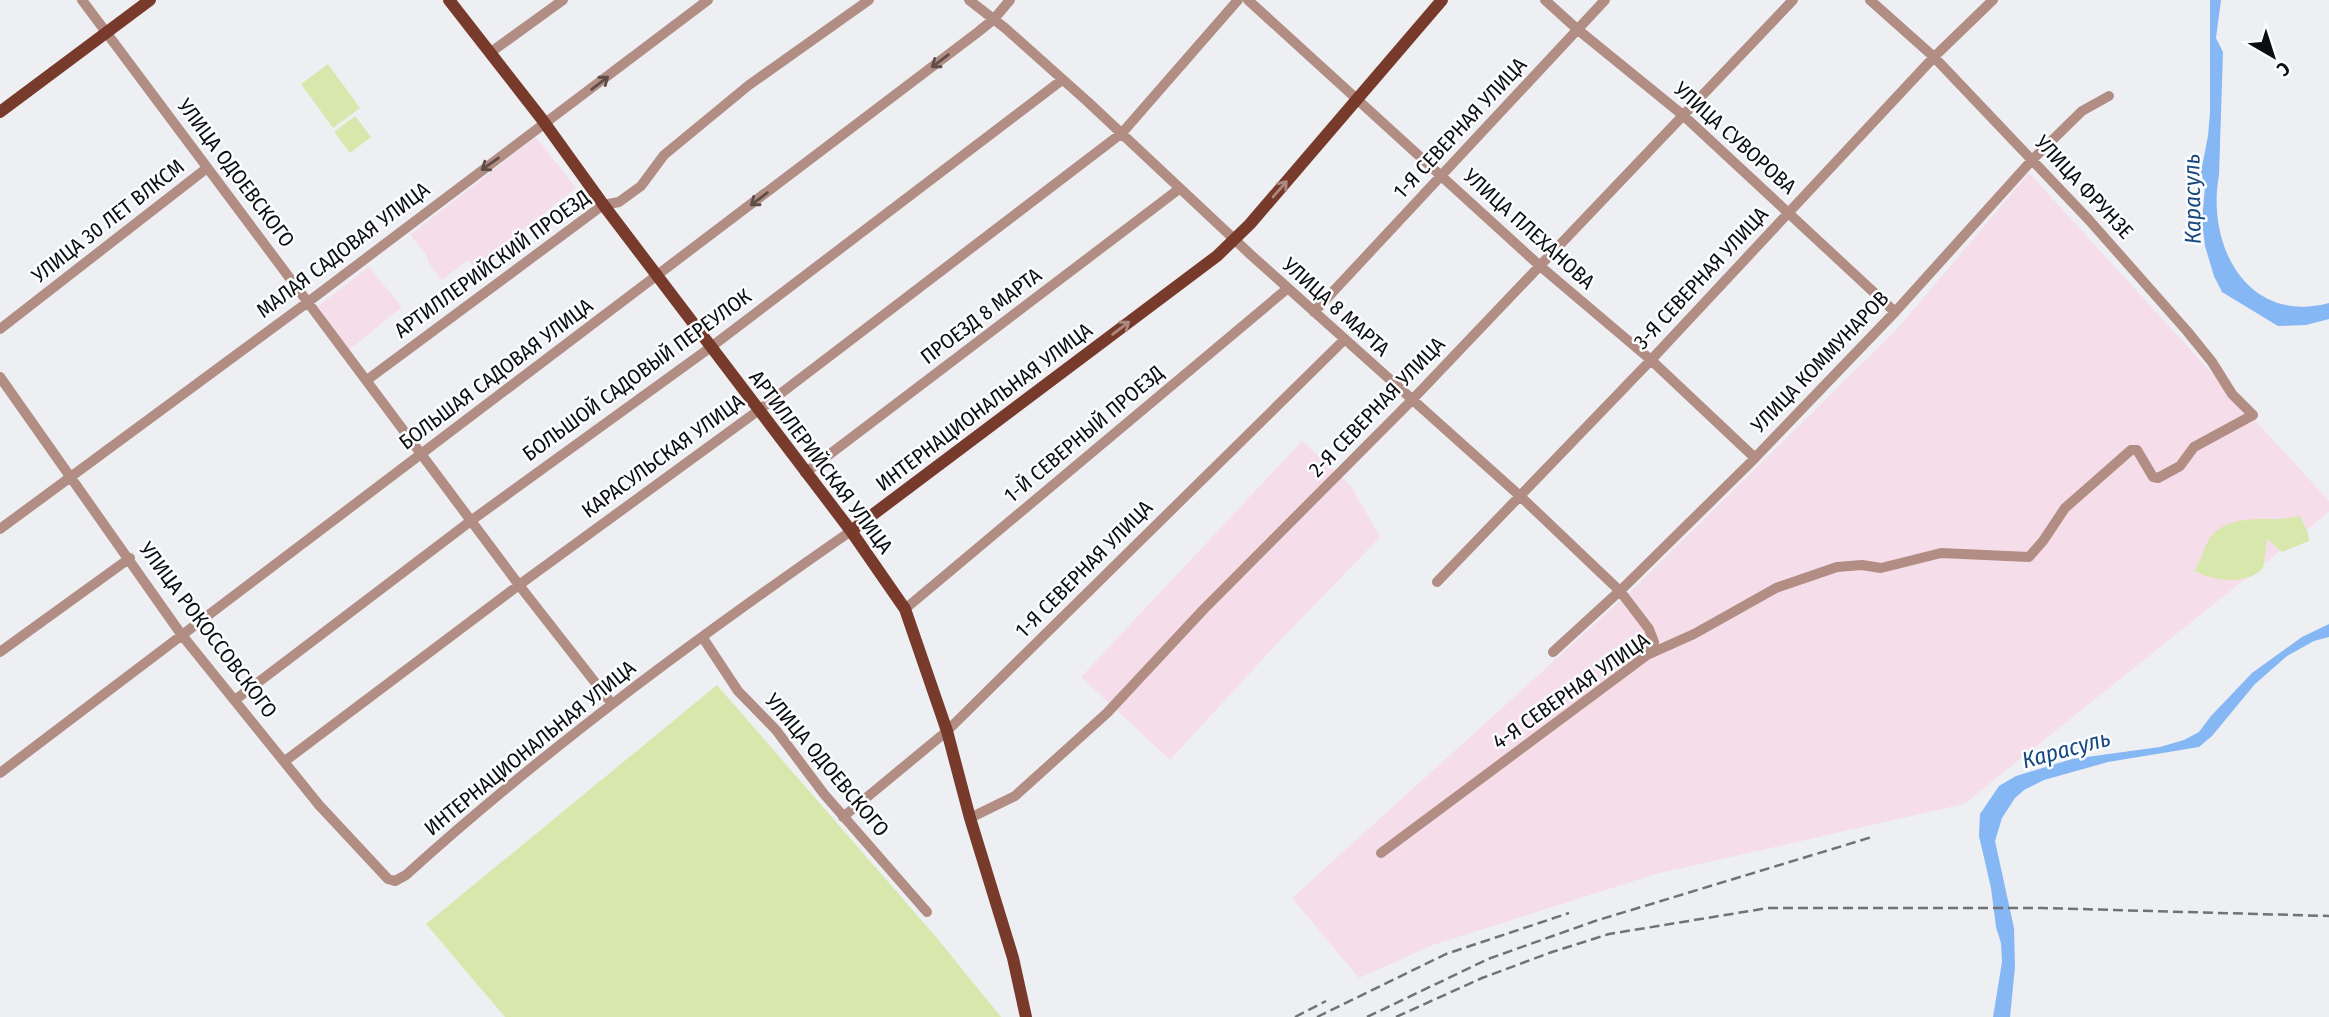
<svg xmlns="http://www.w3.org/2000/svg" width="2329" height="1017" font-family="'Fira Sans Condensed',sans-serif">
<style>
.commercial{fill:#f5deea}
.green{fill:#d8e8ad}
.water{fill:#85b7f5}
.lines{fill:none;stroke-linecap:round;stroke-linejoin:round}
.minor{stroke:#b18d83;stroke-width:10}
.major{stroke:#773a2b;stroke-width:12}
.rail{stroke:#717274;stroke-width:2.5;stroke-dasharray:10 5;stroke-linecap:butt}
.oneway{stroke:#5e4d48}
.oneway2{stroke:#ac8880}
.labels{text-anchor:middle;stroke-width:5;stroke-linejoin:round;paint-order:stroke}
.street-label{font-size:21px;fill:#0c0d0e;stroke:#fcfdff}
.water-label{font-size:23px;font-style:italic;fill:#17487f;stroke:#fcfdff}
</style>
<rect width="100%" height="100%" fill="#eeeff3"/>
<!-- commercial -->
<path class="commercial" d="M 536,137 L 576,188 L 516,235 L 507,251 L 478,273 L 468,260 L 442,280 L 429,264 L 426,254 L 410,235 Z
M 2029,173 L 2329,501 L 2329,512 L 1964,804 L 1656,874 L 1433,945 L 1359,978 L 1292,898 L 1630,592 L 1897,329 Z
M 369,267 L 402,307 L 349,350 L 318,306 Z
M 1302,441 L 1351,486 L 1380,537 L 1273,648 L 1170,760 L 1081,677 Z"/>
<!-- green -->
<path class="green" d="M 328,64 L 360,108 L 333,128 L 301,84 Z
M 355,116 L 371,137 L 350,153 L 334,132 Z
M 2300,516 L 2308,533 L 2309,541 L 2282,552 L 2267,539 L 2263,568 C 2247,586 2214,581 2194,571 C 2201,562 2202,552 2208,541 C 2222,517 2255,519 2278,519 C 2285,519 2293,517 2300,516 Z
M 717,685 L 936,937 L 1001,1017 L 505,1017 L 426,924 Z"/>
<!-- water -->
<path class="water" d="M 2210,0 L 2221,0 L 2216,38 L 2223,52 L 2219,175 C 2206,245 2247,325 2329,303 L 2329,319 L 2306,325 L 2278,326 L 2222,292 L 2214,276 L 2205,246 L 2202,221 L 2205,187 L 2201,172 L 2208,136 L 2210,113 Z
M 2329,624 L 2329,637 L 2314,641 L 2287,656 L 2255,684 L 2212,736 L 2199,747 L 2108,762 L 2044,780 L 2024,790 L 2015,798 L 2002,818 L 1995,841 L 2014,928 L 2015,967 L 2010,1017 L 1993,1017 L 2002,962 L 2001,943 L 1996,927 L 1991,888 L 1979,836 L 1980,814 L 1999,786 L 2016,776 L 2072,759 L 2160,747 L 2184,740 L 2199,732 L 2211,716 L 2252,673 L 2302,637 Z"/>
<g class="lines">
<!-- minor -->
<path class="minor" d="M 82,0 L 519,585 L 612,704
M 969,0 L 1005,28 L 1088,102 L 1251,255 L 1520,496 L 1620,591 L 1649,629 L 1654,642 L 1647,655
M 1248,0 L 1540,266 L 1651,360 L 1755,458
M 1545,0 L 1577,29 L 1684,116 L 1895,312
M 491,52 L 563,0
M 1314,312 L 1605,0
M 0,329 L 207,168
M 0,377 L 181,634 L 319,805 L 388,879 L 395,881 L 406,875 C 545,749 697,638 851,531
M 367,380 L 603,205 L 619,202 L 641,186 L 664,155 L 749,85 L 869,0
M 805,473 L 1179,189
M 0,529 L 308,302 L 708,0
M 1437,582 L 1651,360 L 1934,57 L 1993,0
M 905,609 L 1288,288
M 703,638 L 738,691 L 776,730 L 824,794 L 927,912
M 0,652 L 130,558
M 1553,652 L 1624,587 L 1749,464 L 1895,312 L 2032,160 L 2082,111 L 2109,96
M 235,700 L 472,520 L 711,347 L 1062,80
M 285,761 L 519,585 L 759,410 L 1122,133 L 1238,0
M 0,773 L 978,32 L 994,19 L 1010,0
M 843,817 L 947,731 L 1344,340
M 970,818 L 1015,796 L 1107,713 L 1203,610 L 1412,400 L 1793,0
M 1381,853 L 1647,655 L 1694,634 L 1776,588 L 1837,567 L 1862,565 L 1881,568 L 1941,553 L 2029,557 L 2043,541 L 2065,508 L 2131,450 L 2137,450 L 2153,477 L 2158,478 L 2180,466 L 2194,447 L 2253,415 L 2232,394 L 2212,362 L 2187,331 L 2089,220 L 1934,57 L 1870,0"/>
<!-- major -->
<path class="major" d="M 449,0 L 541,118 L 605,207 L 851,531 L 905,609 L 947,731 L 970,818 L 1013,958 L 1026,1017
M 0,112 L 150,0
M 851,531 L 1217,256 L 1250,224 L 1442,0"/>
<!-- rail -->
<path class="rail" d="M 1295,1017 L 1326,1001
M 1317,1017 L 1446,954 L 1569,913
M 1367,1017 L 1488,959 L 1595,921 L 1872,837
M 1396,1017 L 1482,978 L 1552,952 L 1609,934 L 1768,908 L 2043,908 L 2329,916"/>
</g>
<!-- one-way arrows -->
<defs><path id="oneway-shaft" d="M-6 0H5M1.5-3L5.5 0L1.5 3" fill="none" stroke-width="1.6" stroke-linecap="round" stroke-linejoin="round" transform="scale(1.75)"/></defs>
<g class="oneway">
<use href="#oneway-shaft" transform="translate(940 61) rotate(143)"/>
<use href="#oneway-shaft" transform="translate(600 83) rotate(-37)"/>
<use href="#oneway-shaft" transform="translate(490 164) rotate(145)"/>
<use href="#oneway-shaft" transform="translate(759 199) rotate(143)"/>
</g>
<g class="oneway2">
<use href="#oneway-shaft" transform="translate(1280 189) rotate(-49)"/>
<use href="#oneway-shaft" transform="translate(1121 328) rotate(-37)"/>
</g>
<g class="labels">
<!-- street labels -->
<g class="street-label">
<text transform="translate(1460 128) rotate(-47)" y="7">1-Я СЕВЕРНАЯ УЛИЦА</text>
<text transform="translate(1735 138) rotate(42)" y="7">УЛИЦА СУВОРОВА</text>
<text transform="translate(236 173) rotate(53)" y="7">УЛИЦА ОДОЕВСКОГО</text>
<text transform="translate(2084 187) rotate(47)" y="7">УЛИЦА ФРУНЗЕ</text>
<text transform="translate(108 221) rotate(-38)" y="7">УЛИЦА 30 ЛЕТ ВЛКСМ</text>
<text transform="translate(1529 229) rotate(42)" y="7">УЛИЦА ПЛЕХАНОВА</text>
<text transform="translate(343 250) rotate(-37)" y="7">МАЛАЯ САДОВАЯ УЛИЦА</text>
<text transform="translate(492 264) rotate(-36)" y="7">АРТИЛЛЕРИЙСКИЙ ПРОЕЗД</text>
<text transform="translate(1701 278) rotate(-47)" y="7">3-Я СЕВЕРНАЯ УЛИЦА</text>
<text transform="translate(1336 307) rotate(42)" y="7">УЛИЦА 8 МАРТА</text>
<text transform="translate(981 316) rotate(-37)" y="7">ПРОЕЗД 8 МАРТА</text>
<text transform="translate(1820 362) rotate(-46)" y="7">УЛИЦА КОММУНАРОВ</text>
<text transform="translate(496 374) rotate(-37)" y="7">БОЛЬШАЯ САДОВАЯ УЛИЦА</text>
<text transform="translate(637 375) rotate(-36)" y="7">БОЛЬШОЙ САДОВЫЙ ПЕРЕУЛОК</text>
<text transform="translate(984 407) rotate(-37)" y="7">ИНТЕРНАЦИОНАЛЬНАЯ УЛИЦА</text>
<text transform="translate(1377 407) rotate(-46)" y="7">2-Я СЕВЕРНАЯ УЛИЦА</text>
<text transform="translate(1084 434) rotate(-40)" y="7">1-Й СЕВЕРНЫЙ ПРОЕЗД</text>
<text transform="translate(663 456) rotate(-36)" y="7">КАРАСУЛЬСКАЯ УЛИЦА</text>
<text transform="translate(821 462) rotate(53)" y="7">АРТИЛЛЕРИЙСКАЯ УЛИЦА</text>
<text transform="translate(1084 569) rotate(-45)" y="7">1-Я СЕВЕРНАЯ УЛИЦА</text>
<text transform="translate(208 630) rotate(53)" y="7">УЛИЦА РОКОССОВСКОГО</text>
<text transform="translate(1571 691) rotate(-35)" y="7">4-Я СЕВЕРНАЯ УЛИЦА</text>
<text transform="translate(530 748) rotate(-39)" y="7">ИНТЕРНАЦИОНАЛЬНАЯ УЛИЦА</text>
<text transform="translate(827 765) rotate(50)" y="7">УЛИЦА ОДОЕВСКОГО</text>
</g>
<!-- water labels -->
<g class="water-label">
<text transform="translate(2192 199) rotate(-91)" y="8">Карасуль</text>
<text transform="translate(2066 749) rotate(-15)" y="8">Карасуль</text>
</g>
</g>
<!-- north arrow -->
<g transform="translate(2273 56) rotate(141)" stroke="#fcfdff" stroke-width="5" paint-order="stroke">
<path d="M0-5L12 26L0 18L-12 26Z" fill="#0c0d0e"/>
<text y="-10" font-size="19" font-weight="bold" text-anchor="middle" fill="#0c0d0e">С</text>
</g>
</svg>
